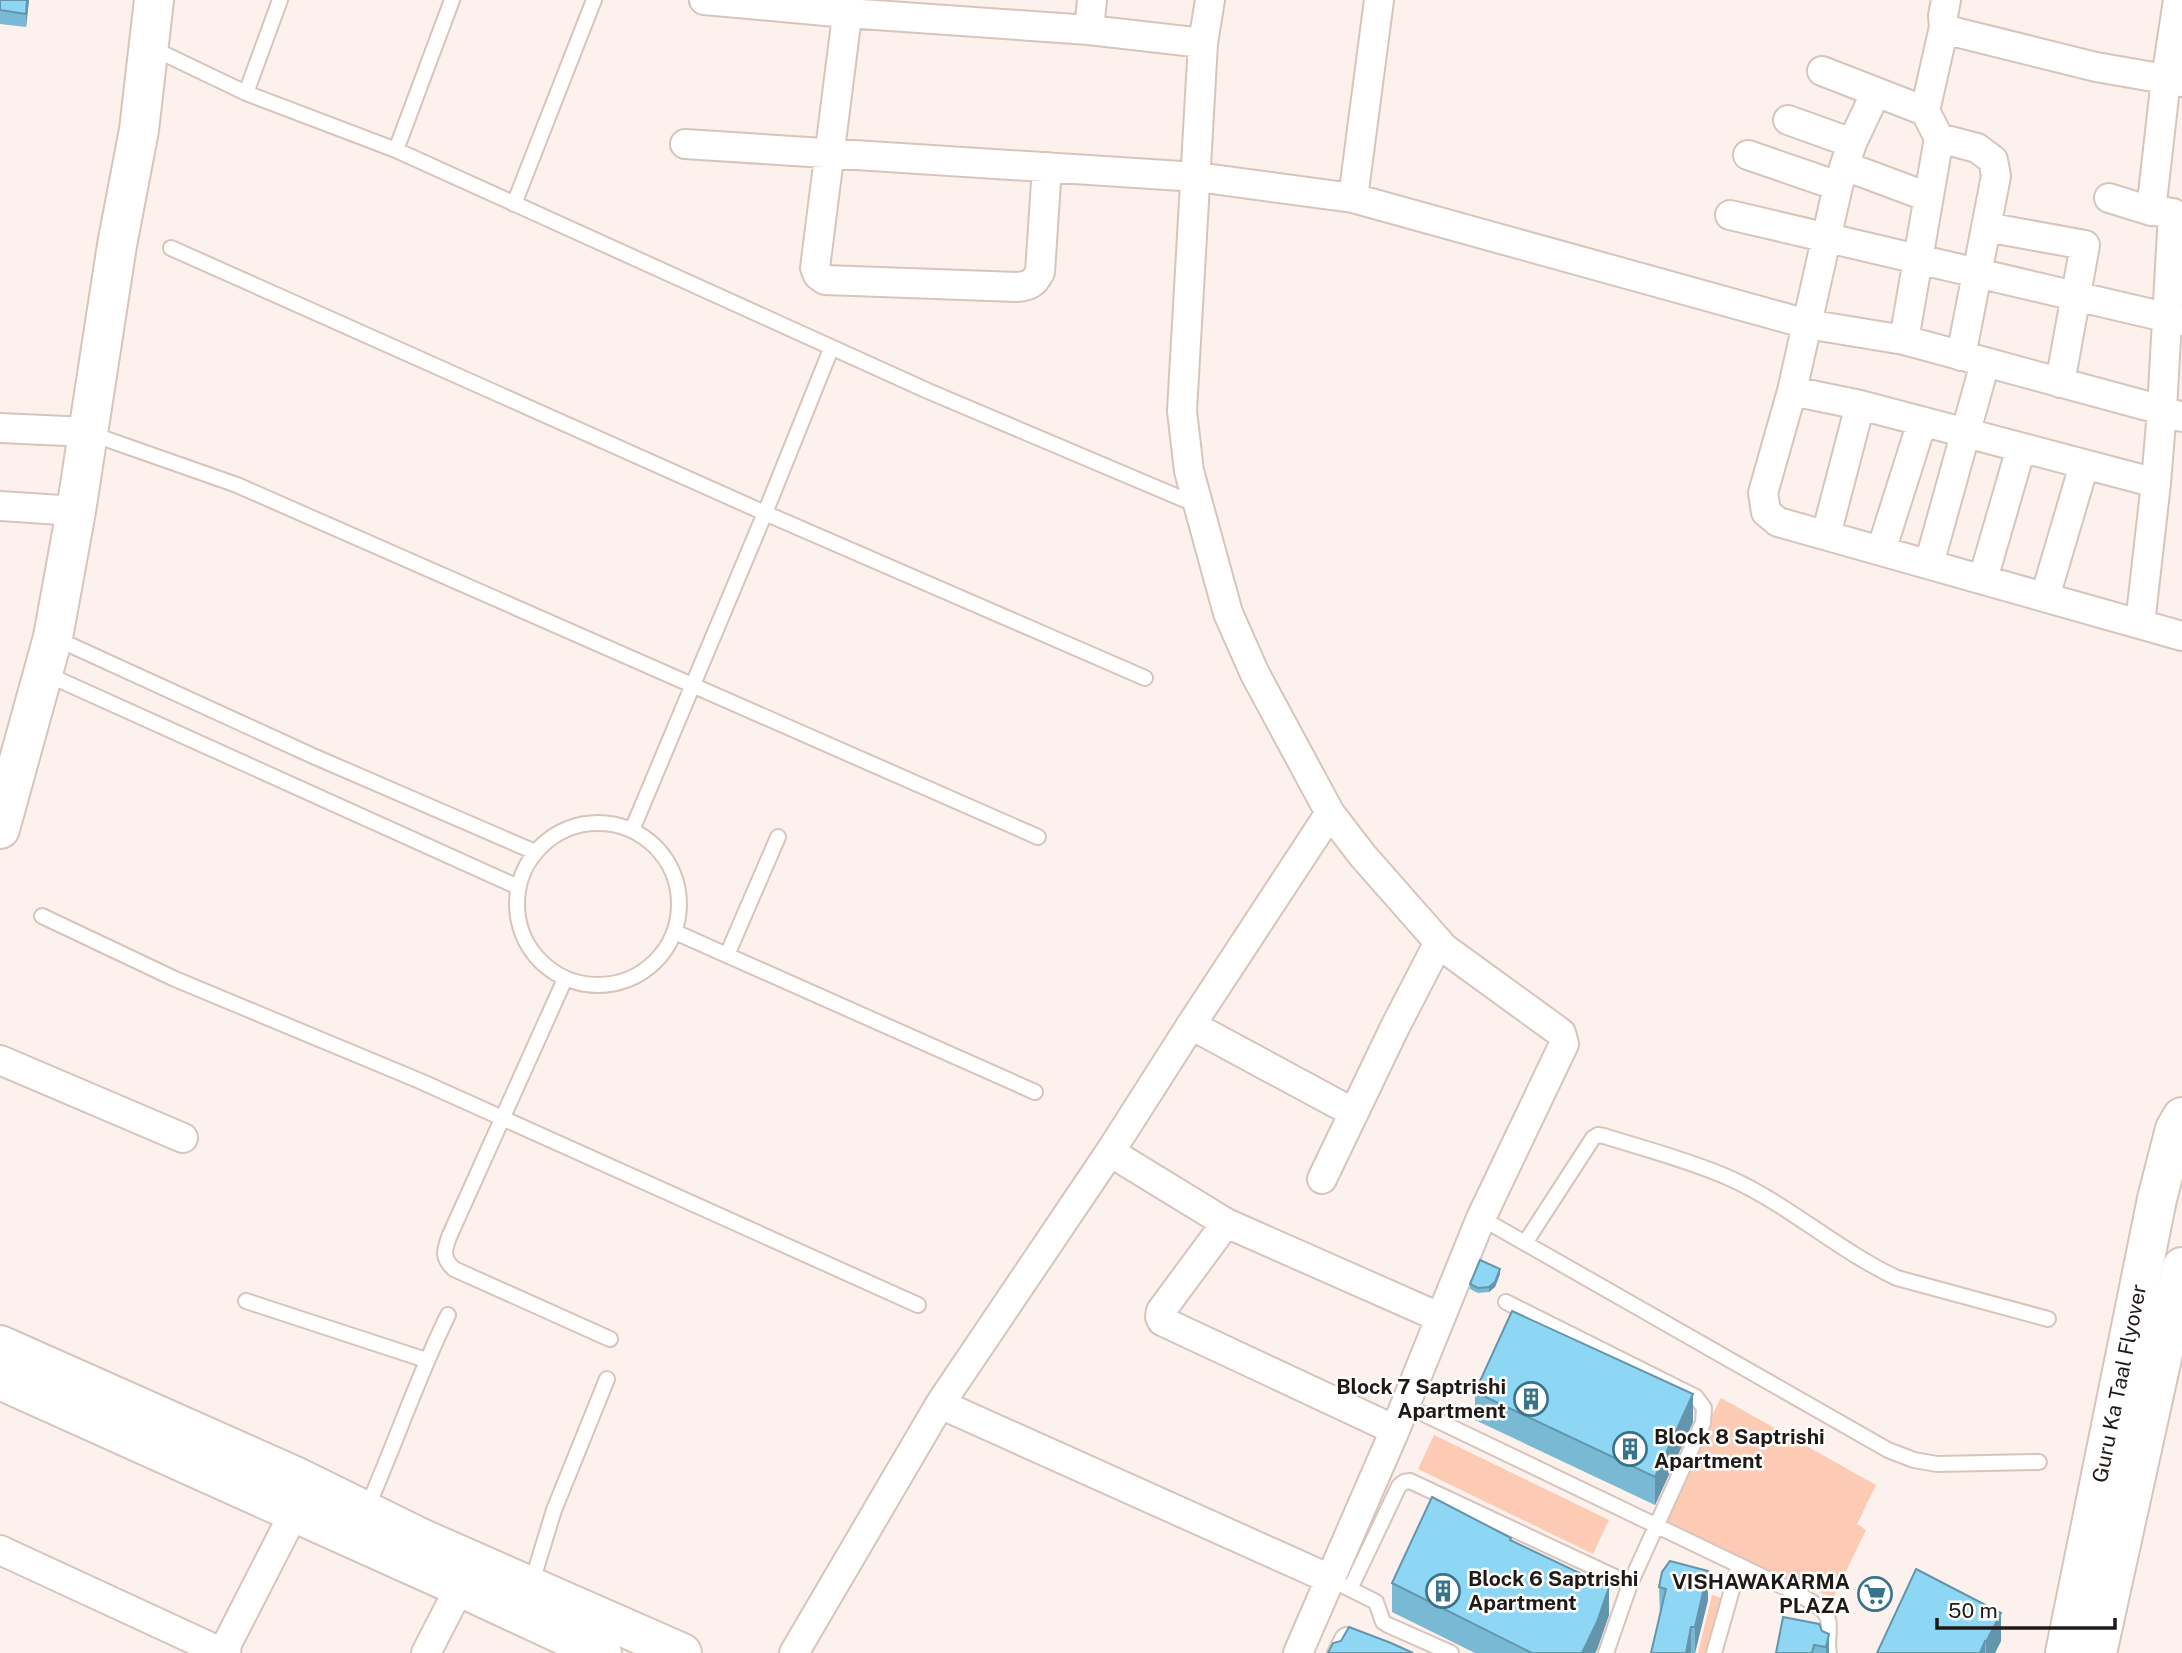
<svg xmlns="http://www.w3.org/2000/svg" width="2182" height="1653" font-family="'Public Sans',sans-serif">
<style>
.green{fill:#fdcbb3}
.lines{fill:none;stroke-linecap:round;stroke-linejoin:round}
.lane-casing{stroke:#d7c5bc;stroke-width:18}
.street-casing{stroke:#d7c5bc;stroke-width:32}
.secondary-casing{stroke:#d7c5bc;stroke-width:42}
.lane{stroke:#fff;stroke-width:14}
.street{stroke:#fff;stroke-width:28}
.secondary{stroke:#fff;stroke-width:38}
.wall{fill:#79b9d3}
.shaded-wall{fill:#6396ac}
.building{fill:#8dd7f5;stroke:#6396ac;stroke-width:2}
.labels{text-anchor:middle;stroke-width:5;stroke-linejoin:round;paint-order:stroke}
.street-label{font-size:21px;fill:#201a17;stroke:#fff}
.poi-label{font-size:21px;font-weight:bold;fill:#201a17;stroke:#fff;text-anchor:end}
</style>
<rect width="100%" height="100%" fill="#fcf1ec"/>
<!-- green -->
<path class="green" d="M 1721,1398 L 1876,1485 L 1857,1524 L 1866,1530 L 1833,1598 L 1656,1521 Z
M 1434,1435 L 1609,1520 L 1593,1554 L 1418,1469 Z
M 1712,1595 L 1734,1602 L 1719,1653 L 1698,1653 Z"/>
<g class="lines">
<!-- lane casing -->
<g class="lane-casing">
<path id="lane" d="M 150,47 L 246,93 L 396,150 L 928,391 L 1197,505
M 246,93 L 280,0
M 396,150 L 452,0
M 514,204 L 594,0
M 171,248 L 765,513 L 1145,678
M 89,433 L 237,485 L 1038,837
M 55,638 L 313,756 L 535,852
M 44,673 L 518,887
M517 904a81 81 0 1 1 162 0a81 81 0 1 1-162 0Z
M 632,830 L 765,513 L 831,349
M 42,916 L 175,979 L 420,1081 L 918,1305
M 675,932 L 1035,1092
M 727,955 L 778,837
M 565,979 L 449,1237 C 444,1251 442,1258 454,1269 L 610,1339
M 1481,1218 L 1888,1450 L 1914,1460 L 1937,1464 L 2039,1462
M 1525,1243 L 1593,1138 L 1598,1135 L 1604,1136 C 1645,1149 1688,1160 1727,1177 C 1787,1203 1837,1250 1897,1278 L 2048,1319
M 246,1301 L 426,1360
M 1506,1302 L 1696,1397 L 1704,1408 L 1703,1423 L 1630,1584 L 1606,1653
M 1405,1405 L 1778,1584 C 1791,1591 1825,1605 1828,1619 C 1831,1630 1826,1642 1829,1653
M 366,1510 C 395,1445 417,1378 448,1315
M 531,1585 L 554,1510 L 607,1379
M 1344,1586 L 1376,1602 L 1383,1622 L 1388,1625 L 1451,1653
M 1350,1589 L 1399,1486 L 1404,1482 L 1410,1481 L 1630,1584
M 1335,1653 L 1343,1637 L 1346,1635 L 1389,1653
M 1714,1653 L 1739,1565"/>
</g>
<!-- street casing -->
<g class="street-casing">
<path id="street" d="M 704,0 L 847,13 L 1089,30 L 1203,43
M 849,0 L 815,268 L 818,275 L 825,280 L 1017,287 C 1030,286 1034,283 1040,272 L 1047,167
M 1210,0 L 1203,43 L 1182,411 L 1189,471 L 1228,613 L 1255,674 L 1330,813 L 1363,856 L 1444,948 L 1561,1033 L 1564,1044 L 1481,1218 L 1395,1430 L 1298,1653
M 1946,0 L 1943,16 L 1944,27 L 1955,32 L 2096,67 L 2182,82
M 1089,30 L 1092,0
M 1822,71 L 1925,111 L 1939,138 L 1904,340
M 1876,92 L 1852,143 L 1838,186 L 1792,391 L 1763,493 L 1766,512 L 1778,522 L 2182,636
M 1925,111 L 1944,27
M 1788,120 L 1852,143
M 1939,138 L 1977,148 L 1993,160 L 1996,176 L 1961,356
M 685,144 L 1197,177 L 1353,198 L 1807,324 L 1904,340 L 2162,410 L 2182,417
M 1748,155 L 1838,186
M 1845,166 L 1928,197
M 1353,198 L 1379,0
M 2109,198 L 2151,211 L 2167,212
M 2151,211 L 2166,79 L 2178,0
M 1730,215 L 2182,321
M 1986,227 L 2085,245 L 2060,383
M 1792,391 L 1860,405 L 2156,483
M 0,428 L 88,432
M 0,506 L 76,511
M 1826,535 L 1860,405
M 1881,551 L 1922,422
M 1929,564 L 1985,363
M 1983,579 L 2021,448
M 2045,597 L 2084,465
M 2140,624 L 2156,483 L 2162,410 L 2173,213
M 1191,1025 L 1354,1113
M 0,1060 L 183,1138
M 1110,1152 L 1226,1223 L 1161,1311 L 1160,1317 L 1162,1321 L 1395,1430
M 1322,1179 L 1395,1027 L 1439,942
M 1226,1223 L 1439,1317
M 940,1404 L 1330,1579
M 0,1550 L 223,1653
M 226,1653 L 227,1644 L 294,1513
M 426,1653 L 460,1587 L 467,1569
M 794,1653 L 940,1404 L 1110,1152 L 1191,1025 L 1330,813"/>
</g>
<!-- secondary casing -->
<g class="secondary-casing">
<g id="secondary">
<path d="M 0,829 L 53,637 L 76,511 L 117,245 L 139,130 L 154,0"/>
<path d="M 0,1345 L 297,1477 L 423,1539 L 682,1653"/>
<path d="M 0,1380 L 460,1587 L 602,1653"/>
<path id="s1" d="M 2065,1653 L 2157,1199 L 2175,1129 L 2182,1117"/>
<path d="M 2097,1653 L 2182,1267"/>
</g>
</g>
<!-- lane -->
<use href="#lane" class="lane"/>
<!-- street -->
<use href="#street" class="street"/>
<!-- secondary -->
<use href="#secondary" class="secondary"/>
</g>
<!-- wall -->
<path class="wall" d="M 0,0 L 29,0 L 26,27 L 0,24 Z
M 1500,1274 L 1495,1287 L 1489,1292 L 1478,1293 L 1470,1289 L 1470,1284 Z
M 1475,1392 L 1693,1422 L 1655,1505 L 1475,1420 Z
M 1511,1540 L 1609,1615 L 1595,1653 L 1475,1653 L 1392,1612 L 1392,1583 Z
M 1916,1569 L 2001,1641 L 1995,1653 L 1877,1653 Z
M 1659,1587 L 1708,1600 L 1695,1653 L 1651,1653 L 1660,1616 Z
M 1822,1631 L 1829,1653 L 1776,1653 Z"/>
<!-- shaded-wall -->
<path class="shaded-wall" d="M 27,0 L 29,0 L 26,27 L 26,14 Z
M 1500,1269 L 1500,1274 L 1495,1287 L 1489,1292 L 1489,1287 Z
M 1693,1394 L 1693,1422 L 1655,1505 L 1655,1477 Z
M 1708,1571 L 1708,1600 L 1695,1653 L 1695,1627 Z
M 1609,1587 L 1609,1615 L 1597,1650 L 1595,1653 L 1582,1653 Z
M 2001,1613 L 2001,1641 L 1995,1653 L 1986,1653 L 1986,1642 Z
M 1691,1627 L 1691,1653 L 1686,1653 Z
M 1829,1634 L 1829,1653 L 1826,1653 L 1826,1647 Z
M 1985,1641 L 1985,1653 L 1980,1653 Z"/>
<!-- building -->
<path class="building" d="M 0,0 L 27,0 L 26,14 L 0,10 Z
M 1480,1260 L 1500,1269 L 1495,1282 L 1489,1287 L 1478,1288 L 1470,1284 Z
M 1512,1311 L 1693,1394 L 1655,1477 L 1475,1392 Z
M 1432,1497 L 1511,1538 L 1510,1540 L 1609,1587 L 1597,1622 L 1582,1653 L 1532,1653 L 1392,1583 Z
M 1670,1561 L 1708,1571 L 1695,1627 L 1691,1627 L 1686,1653 L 1651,1653 L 1666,1589 L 1659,1587 L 1662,1572 Z
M 1916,1569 L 2001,1613 L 1986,1642 L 1985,1641 L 1980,1653 L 1877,1653 Z
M 1783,1617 L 1819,1624 L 1822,1631 L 1829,1634 L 1826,1647 L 1814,1645 L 1812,1653 L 1776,1653 Z
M 1349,1627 L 1391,1643 L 1413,1653 L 1328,1653 L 1333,1643 L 1341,1641 Z"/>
<!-- icons -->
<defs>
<g id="building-ring" transform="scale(1.75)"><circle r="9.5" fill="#fff" stroke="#37738a" stroke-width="1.5"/><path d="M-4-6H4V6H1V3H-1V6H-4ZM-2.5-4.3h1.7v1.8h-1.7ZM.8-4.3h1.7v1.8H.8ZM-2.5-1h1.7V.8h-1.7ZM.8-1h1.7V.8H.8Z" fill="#37738a"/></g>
<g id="supermarket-ring" transform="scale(1.75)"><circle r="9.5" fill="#fff" stroke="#37738a" stroke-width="1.5"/><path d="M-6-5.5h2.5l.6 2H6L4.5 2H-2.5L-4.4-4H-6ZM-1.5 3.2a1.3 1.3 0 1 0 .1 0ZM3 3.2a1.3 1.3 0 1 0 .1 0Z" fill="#37738a"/></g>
</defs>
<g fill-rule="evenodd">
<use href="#building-ring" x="1531" y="1399"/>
<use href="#building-ring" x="1630" y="1449"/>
<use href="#building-ring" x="1443" y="1591"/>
<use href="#supermarket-ring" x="1875" y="1594"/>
</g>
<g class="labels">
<!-- street labels -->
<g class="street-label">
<text dy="7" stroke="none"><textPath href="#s1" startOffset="275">Guru Ka Taal Flyover</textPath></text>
</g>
<!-- poi labels -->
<g class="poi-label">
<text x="1506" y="1394">Block 7 Saptrishi<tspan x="1506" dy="24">Apartment</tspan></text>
<text x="1654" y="1444" text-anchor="start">Block 8 Saptrishi<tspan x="1654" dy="24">Apartment</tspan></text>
<text x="1468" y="1586" text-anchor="start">Block 6 Saptrishi<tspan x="1468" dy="24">Apartment</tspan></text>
<text x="1850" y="1589">VISHAWAKARMA<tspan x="1850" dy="24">PLAZA</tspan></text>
</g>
</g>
<!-- scale -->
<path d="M1937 1618v10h178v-10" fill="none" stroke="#201a17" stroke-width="3.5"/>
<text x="1948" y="1618" font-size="21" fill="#201a17" stroke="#ffffff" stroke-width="5" paint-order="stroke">50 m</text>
</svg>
